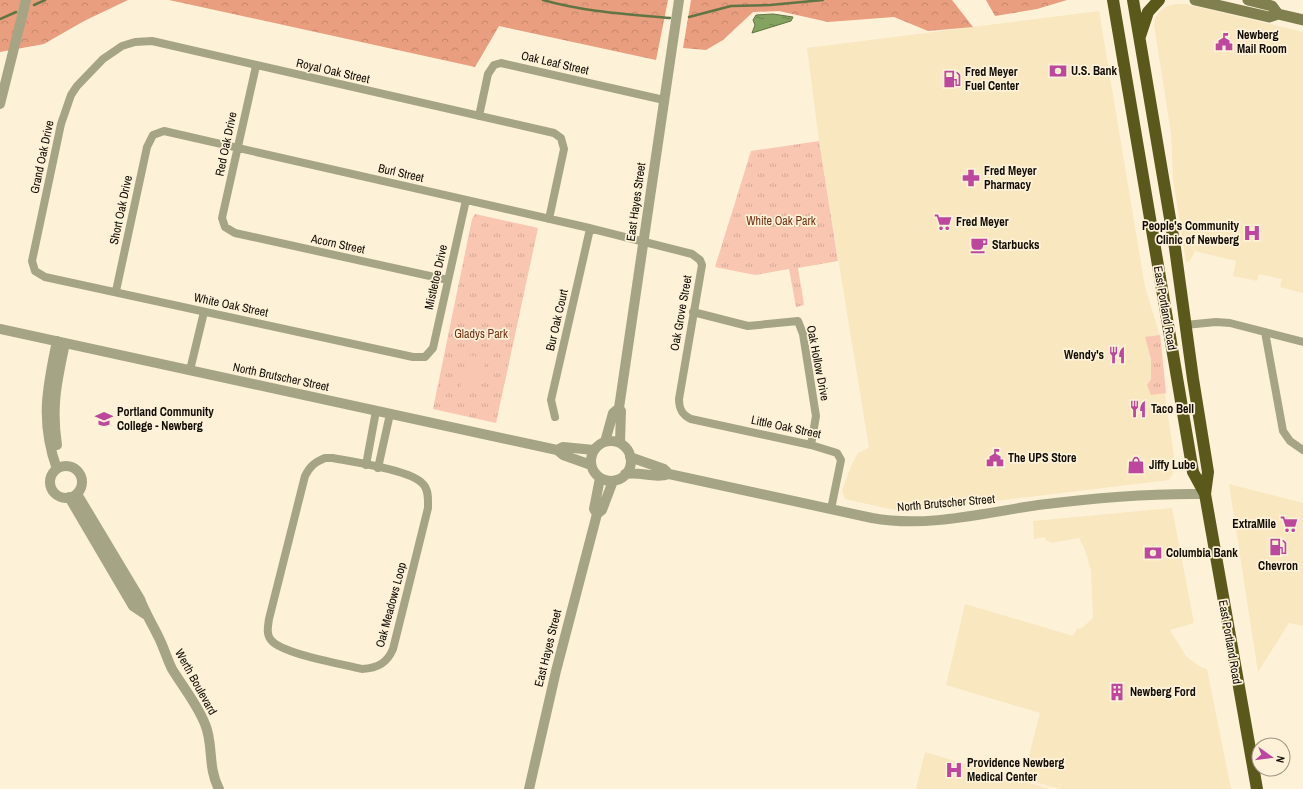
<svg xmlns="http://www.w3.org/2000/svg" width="1303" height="789" font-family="'Archivo Narrow',sans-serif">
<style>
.built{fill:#f9e7c0}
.grass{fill:url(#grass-tufts)}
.forest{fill:url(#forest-crowns)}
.garden{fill:#f8c6b1}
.water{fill:url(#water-ripples);stroke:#617544}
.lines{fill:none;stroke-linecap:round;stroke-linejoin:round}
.stream{stroke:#617544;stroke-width:2.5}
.minor{stroke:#a5a585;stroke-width:8}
.tertiary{stroke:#a5a585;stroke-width:10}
.secondary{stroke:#807f4f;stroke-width:11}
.trunk{stroke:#5a581b;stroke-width:12}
.labels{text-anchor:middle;stroke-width:3.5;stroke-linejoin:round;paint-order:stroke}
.poi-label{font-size:12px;font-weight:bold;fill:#100b03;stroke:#fdf1d8;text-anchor:start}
.street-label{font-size:12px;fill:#100b03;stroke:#fdf1d8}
.park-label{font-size:12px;fill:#733111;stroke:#fdf1d8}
</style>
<defs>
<pattern id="grass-tufts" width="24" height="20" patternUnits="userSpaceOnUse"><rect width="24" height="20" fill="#f8c6b1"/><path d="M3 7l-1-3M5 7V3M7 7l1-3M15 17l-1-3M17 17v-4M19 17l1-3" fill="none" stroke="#d4a997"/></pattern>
<pattern id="forest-crowns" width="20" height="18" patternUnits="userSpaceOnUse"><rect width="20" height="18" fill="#e89e7f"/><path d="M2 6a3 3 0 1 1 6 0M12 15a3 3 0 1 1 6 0" fill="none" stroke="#c6876c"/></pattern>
<pattern id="water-ripples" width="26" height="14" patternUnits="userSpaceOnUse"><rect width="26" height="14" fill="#84a360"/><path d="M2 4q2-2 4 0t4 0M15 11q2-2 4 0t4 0" fill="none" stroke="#6b834d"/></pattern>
</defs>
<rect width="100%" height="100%" fill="#fdf1d8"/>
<!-- built -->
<path class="built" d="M 1175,4 L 1186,4 L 1303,32 L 1303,293 L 1280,287 L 1282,279 L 1259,274 L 1257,281 L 1233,276 L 1236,261 L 1195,251 L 1190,261 L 1186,262 L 1173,179 L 1171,133 L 1154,25 L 1155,18 L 1159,12 L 1165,7 Z
M 1099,11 L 1145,287 L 1161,339 L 1166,403 L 1175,463 L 1173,473 L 1169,480 L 920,510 L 903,511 L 885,508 L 845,499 L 842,491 L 851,466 L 858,453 L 869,448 L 819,141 L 807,48 Z
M 1229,484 L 1303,503 L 1303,626 L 1289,623 L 1258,672 Z
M 1172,508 L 1194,623 L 1170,630 L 1186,656 L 1199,666 L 1207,669 L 1231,789 L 1060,789 L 1023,779 L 1040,713 L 946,685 L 965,604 L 1073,636 L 1077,629 L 1082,628 L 1093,618 L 1091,571 L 1085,550 L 1079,538 L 1052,543 L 1046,540 L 1045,537 L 1034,539 L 1033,521 Z
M 925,752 L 1050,789 L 916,789 Z"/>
<!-- grass -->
<path class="grass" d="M 819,141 L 838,261 L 798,268 L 804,305 L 796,307 L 789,269 L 755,275 L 715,267 L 751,151 Z
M 475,214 L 538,228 L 496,423 L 433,409 L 472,219 Z
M 1160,335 L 1166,393 L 1151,395 L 1147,385 L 1151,379 L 1151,359 L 1145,337 Z"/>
<!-- forest -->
<path class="forest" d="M 0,0 L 128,0 L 84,21 L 44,44 L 0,52 Z
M 169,0 L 668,0 L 656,60 L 499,26 L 475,67 Z
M 691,0 L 952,0 L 973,27 L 928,31 L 894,17 L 828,22 L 779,11 L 753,12 L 723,40 L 706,50 L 683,48 Z
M 986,0 L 1067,0 L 1037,9 L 995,16 Z"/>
<!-- garden -->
<path class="garden" d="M 467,355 L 486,358 L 479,393 L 460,389 Z"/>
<!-- water -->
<path class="water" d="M 773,14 L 793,17 L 791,21 L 752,33 L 755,25 L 753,20 L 756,15 Z"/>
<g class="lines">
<!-- stream -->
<path class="stream" d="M 543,0 C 585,12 627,14 670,18
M 34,5 L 45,0
M 689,17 L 731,6 L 770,5 L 823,0
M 0,19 L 16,12"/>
<!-- minor -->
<path class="minor" d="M 256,66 L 222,218 L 225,227 L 235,233 L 448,280
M 479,116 L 488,74 L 494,65 L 501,63 L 664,100
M 466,200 L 433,348 L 425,357 L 413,357 L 45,277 L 35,271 L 32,261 L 61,124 L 71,95 L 77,86 L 103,59 L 122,46 L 135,42 L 152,41 L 554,133 L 561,138 L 564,149 L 549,219
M 116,291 L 147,147 L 153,135 L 164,131 L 585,227 L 692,254 L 700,260 L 702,265 L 679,399 C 679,409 682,415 691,419 L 811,445 L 837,453 L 841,460 L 831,509
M 693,312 L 748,326 L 798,321 L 803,334 L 816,416 L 811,445
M 1185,325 L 1216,322 L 1230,323 L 1303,342
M 1265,332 L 1283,431 L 1290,441 L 1303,450
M 190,370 L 204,312
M 555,417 L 551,400 L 590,229
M 325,458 L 333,458 C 353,462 411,470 423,484 C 429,490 428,500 428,508 L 393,649 C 387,663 378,668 362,669 C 343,664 282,654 271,640 C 266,634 268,626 269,619 L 305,476 C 310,466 315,462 325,458 Z
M 366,465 L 376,411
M 378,468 L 390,414"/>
<!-- tertiary -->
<path class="tertiary" d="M 0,104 L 26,0
M 0,329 L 557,450 L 563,455 L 591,465
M591 461a20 20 0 1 1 40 0a20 20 0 1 1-40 0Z
M 605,442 L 613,413 L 619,408
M 620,443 L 621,411 L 619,408 L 679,0
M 57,445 C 51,406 57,381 65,343
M 557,450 L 563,447 L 594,450
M 630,457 L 664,469 L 669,474
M50 482a16 16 0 1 1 32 0a16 16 0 1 1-32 0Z
M 57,469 C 40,422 47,388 57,341
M 625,474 C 640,471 655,479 669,474 L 872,518 C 927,528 984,513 1038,505 C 1093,498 1150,493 1205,494
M 77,494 L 140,599 C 145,613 153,625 159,638 C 164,648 167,659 172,669 C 183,687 197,704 205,724 C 214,745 207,766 219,789
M 69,497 L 133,606 L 145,614
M 597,514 L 594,509 L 600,478
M 529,789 L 556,671 L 597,514 L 602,510 L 613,481"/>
<!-- secondary -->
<path class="secondary" d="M 1195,0 L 1269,17 L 1278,14 L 1303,20
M 1248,0 L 1272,6 L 1278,14"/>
<!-- trunk -->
<path class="trunk" d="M 1113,0 L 1193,472 L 1205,494 L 1257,789
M 1133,0 L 1175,248 L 1193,379 L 1208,472 L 1205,494
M 1140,36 L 1148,12 L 1159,0"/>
</g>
<!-- icons -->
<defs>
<g id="civic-bare" transform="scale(1.38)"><path d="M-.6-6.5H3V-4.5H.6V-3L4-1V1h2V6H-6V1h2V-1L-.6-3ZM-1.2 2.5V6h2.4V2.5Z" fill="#be479e" stroke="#fdf1d8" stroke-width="2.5" paint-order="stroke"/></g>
<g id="bank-bare" transform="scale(1.38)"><path d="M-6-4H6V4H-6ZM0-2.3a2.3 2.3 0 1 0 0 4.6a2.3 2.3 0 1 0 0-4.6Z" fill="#be479e" stroke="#fdf1d8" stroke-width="2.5" paint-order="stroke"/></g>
<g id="fuel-bare" transform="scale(1.38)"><path d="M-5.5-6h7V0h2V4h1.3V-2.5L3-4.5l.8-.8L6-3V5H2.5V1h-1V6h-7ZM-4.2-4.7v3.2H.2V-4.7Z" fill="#be479e" stroke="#fdf1d8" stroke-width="2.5" paint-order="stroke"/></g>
<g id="pharmacy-bare" transform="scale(1.38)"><path d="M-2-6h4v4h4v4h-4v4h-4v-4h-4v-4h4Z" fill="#be479e" stroke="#fdf1d8" stroke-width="2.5" paint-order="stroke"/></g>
<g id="supermarket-bare" transform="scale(1.38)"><path d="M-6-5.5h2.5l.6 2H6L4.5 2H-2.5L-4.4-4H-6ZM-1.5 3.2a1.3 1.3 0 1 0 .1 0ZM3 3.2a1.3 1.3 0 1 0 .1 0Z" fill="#be479e" stroke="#fdf1d8" stroke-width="2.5" paint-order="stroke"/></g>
<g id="hospital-bare" transform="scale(1.38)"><path d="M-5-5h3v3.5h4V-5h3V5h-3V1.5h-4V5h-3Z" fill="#be479e" stroke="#fdf1d8" stroke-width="2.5" paint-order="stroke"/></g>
<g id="cafe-bare" transform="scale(1.38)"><path d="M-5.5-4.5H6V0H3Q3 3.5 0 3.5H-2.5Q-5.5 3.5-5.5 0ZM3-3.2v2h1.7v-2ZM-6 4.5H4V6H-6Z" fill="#be479e" stroke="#fdf1d8" stroke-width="2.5" paint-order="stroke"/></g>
<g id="restaurant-bare" transform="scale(1.38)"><path d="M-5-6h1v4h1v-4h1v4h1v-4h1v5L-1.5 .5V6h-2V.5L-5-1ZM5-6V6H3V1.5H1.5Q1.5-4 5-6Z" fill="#be479e" stroke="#fdf1d8" stroke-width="2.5" paint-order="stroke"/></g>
<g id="university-bare" transform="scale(1.38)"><path d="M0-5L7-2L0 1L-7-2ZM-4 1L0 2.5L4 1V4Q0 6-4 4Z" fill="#be479e" stroke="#fdf1d8" stroke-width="2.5" paint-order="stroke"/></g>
<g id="shop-bare" transform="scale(1.38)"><path d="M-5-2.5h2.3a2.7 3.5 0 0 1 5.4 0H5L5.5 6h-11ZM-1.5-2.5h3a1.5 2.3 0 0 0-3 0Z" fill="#be479e" stroke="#fdf1d8" stroke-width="2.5" paint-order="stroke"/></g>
<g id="building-bare" transform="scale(1.38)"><path d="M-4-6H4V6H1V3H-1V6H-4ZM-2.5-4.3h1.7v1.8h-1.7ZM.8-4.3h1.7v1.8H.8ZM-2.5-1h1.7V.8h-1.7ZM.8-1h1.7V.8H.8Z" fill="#be479e" stroke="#fdf1d8" stroke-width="2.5" paint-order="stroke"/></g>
</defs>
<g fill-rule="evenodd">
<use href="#civic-bare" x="1224" y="42"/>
<use href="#bank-bare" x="1058" y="71"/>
<use href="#fuel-bare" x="952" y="79"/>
<use href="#pharmacy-bare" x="971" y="178"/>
<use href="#supermarket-bare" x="943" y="222"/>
<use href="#hospital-bare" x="1252" y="233"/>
<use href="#cafe-bare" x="979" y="245"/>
<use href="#restaurant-bare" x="1117" y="355"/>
<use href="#restaurant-bare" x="1138" y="409"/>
<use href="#university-bare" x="104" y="419"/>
<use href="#civic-bare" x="995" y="458"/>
<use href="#shop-bare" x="1136" y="465"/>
<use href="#supermarket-bare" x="1289" y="524"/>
<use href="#fuel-bare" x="1278" y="547"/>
<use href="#bank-bare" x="1153" y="553"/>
<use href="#building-bare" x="1117" y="692"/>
<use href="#hospital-bare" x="954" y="770"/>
</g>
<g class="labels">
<!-- poi labels -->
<g class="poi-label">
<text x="1237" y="39">Newberg<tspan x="1237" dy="14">Mail Room</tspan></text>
<text x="1071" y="75">U.S. Bank</text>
<text x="965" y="76">Fred Meyer<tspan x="965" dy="14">Fuel Center</tspan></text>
<text x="984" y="175">Fred Meyer<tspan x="984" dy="14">Pharmacy</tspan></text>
<text x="956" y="226">Fred Meyer</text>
<text x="1239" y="230" text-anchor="end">People's Community<tspan x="1239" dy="14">Clinic of Newberg</tspan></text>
<text x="992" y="249">Starbucks</text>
<text x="1104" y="359" text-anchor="end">Wendy's</text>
<text x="1151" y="413">Taco Bell</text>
<text x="117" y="416">Portland Community<tspan x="117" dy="14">College - Newberg</tspan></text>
<text x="1008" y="462">The UPS Store</text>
<text x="1149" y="469">Jiffy Lube</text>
<text x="1276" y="528" text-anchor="end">ExtraMile</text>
<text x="1166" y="557">Columbia Bank</text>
<text x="1278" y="570" text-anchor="middle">Chevron</text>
<text x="1130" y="696">Newberg Ford</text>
<text x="967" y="767">Providence Newberg<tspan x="967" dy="14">Medical Center</tspan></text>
</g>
<!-- street labels -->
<g class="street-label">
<text transform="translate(555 63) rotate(13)" y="4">Oak Leaf Street</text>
<text transform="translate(333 71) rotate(13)" y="4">Royal Oak Street</text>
<text transform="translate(226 144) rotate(-78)" y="4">Red Oak Drive</text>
<text transform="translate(42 157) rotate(-78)" y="4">Grand Oak Drive</text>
<text transform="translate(401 173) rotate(13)" y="4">Burl Street</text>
<text transform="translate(636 202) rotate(-82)" y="4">East Hayes Street</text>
<text transform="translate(121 210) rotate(-78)" y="4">Short Oak Drive</text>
<text transform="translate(338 244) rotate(12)" y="4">Acorn Street</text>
<text transform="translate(436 277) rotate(-77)" y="4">Mistletoe Drive</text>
<text transform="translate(231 305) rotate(12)" y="4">White Oak Street</text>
<text transform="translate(1165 308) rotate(80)" y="4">East Portland Road</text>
<text transform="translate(681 313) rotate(-80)" y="4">Oak Grove Street</text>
<text transform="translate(557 320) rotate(-77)" y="4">Bur Oak Court</text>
<text transform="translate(818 363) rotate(79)" y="4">Oak Hollow Drive</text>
<text transform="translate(281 377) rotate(12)" y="4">North Brutscher Street</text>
<text transform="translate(786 427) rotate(12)" y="4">Little Oak Street</text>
<text transform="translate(946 503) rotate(-5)" y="4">North Brutscher Street</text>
<text transform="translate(391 605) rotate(-75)" y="4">Oak Meadows Loop</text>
<text transform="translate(1230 642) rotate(80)" y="4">East Portland Road</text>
<text transform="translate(548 648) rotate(-76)" y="4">East Hayes Street</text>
<text transform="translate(196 682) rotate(61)" y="4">Werth Boulevard</text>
</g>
<!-- park labels -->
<g class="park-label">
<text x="781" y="225">White Oak Park</text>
<text x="481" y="338">Gladys Park</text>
</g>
</g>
<!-- north arrow -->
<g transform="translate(1271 757) rotate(104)"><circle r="19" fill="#fdf1d8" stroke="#9e9583"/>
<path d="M0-3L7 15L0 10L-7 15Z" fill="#be479e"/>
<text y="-6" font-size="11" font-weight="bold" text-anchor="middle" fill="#100b03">N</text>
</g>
</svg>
